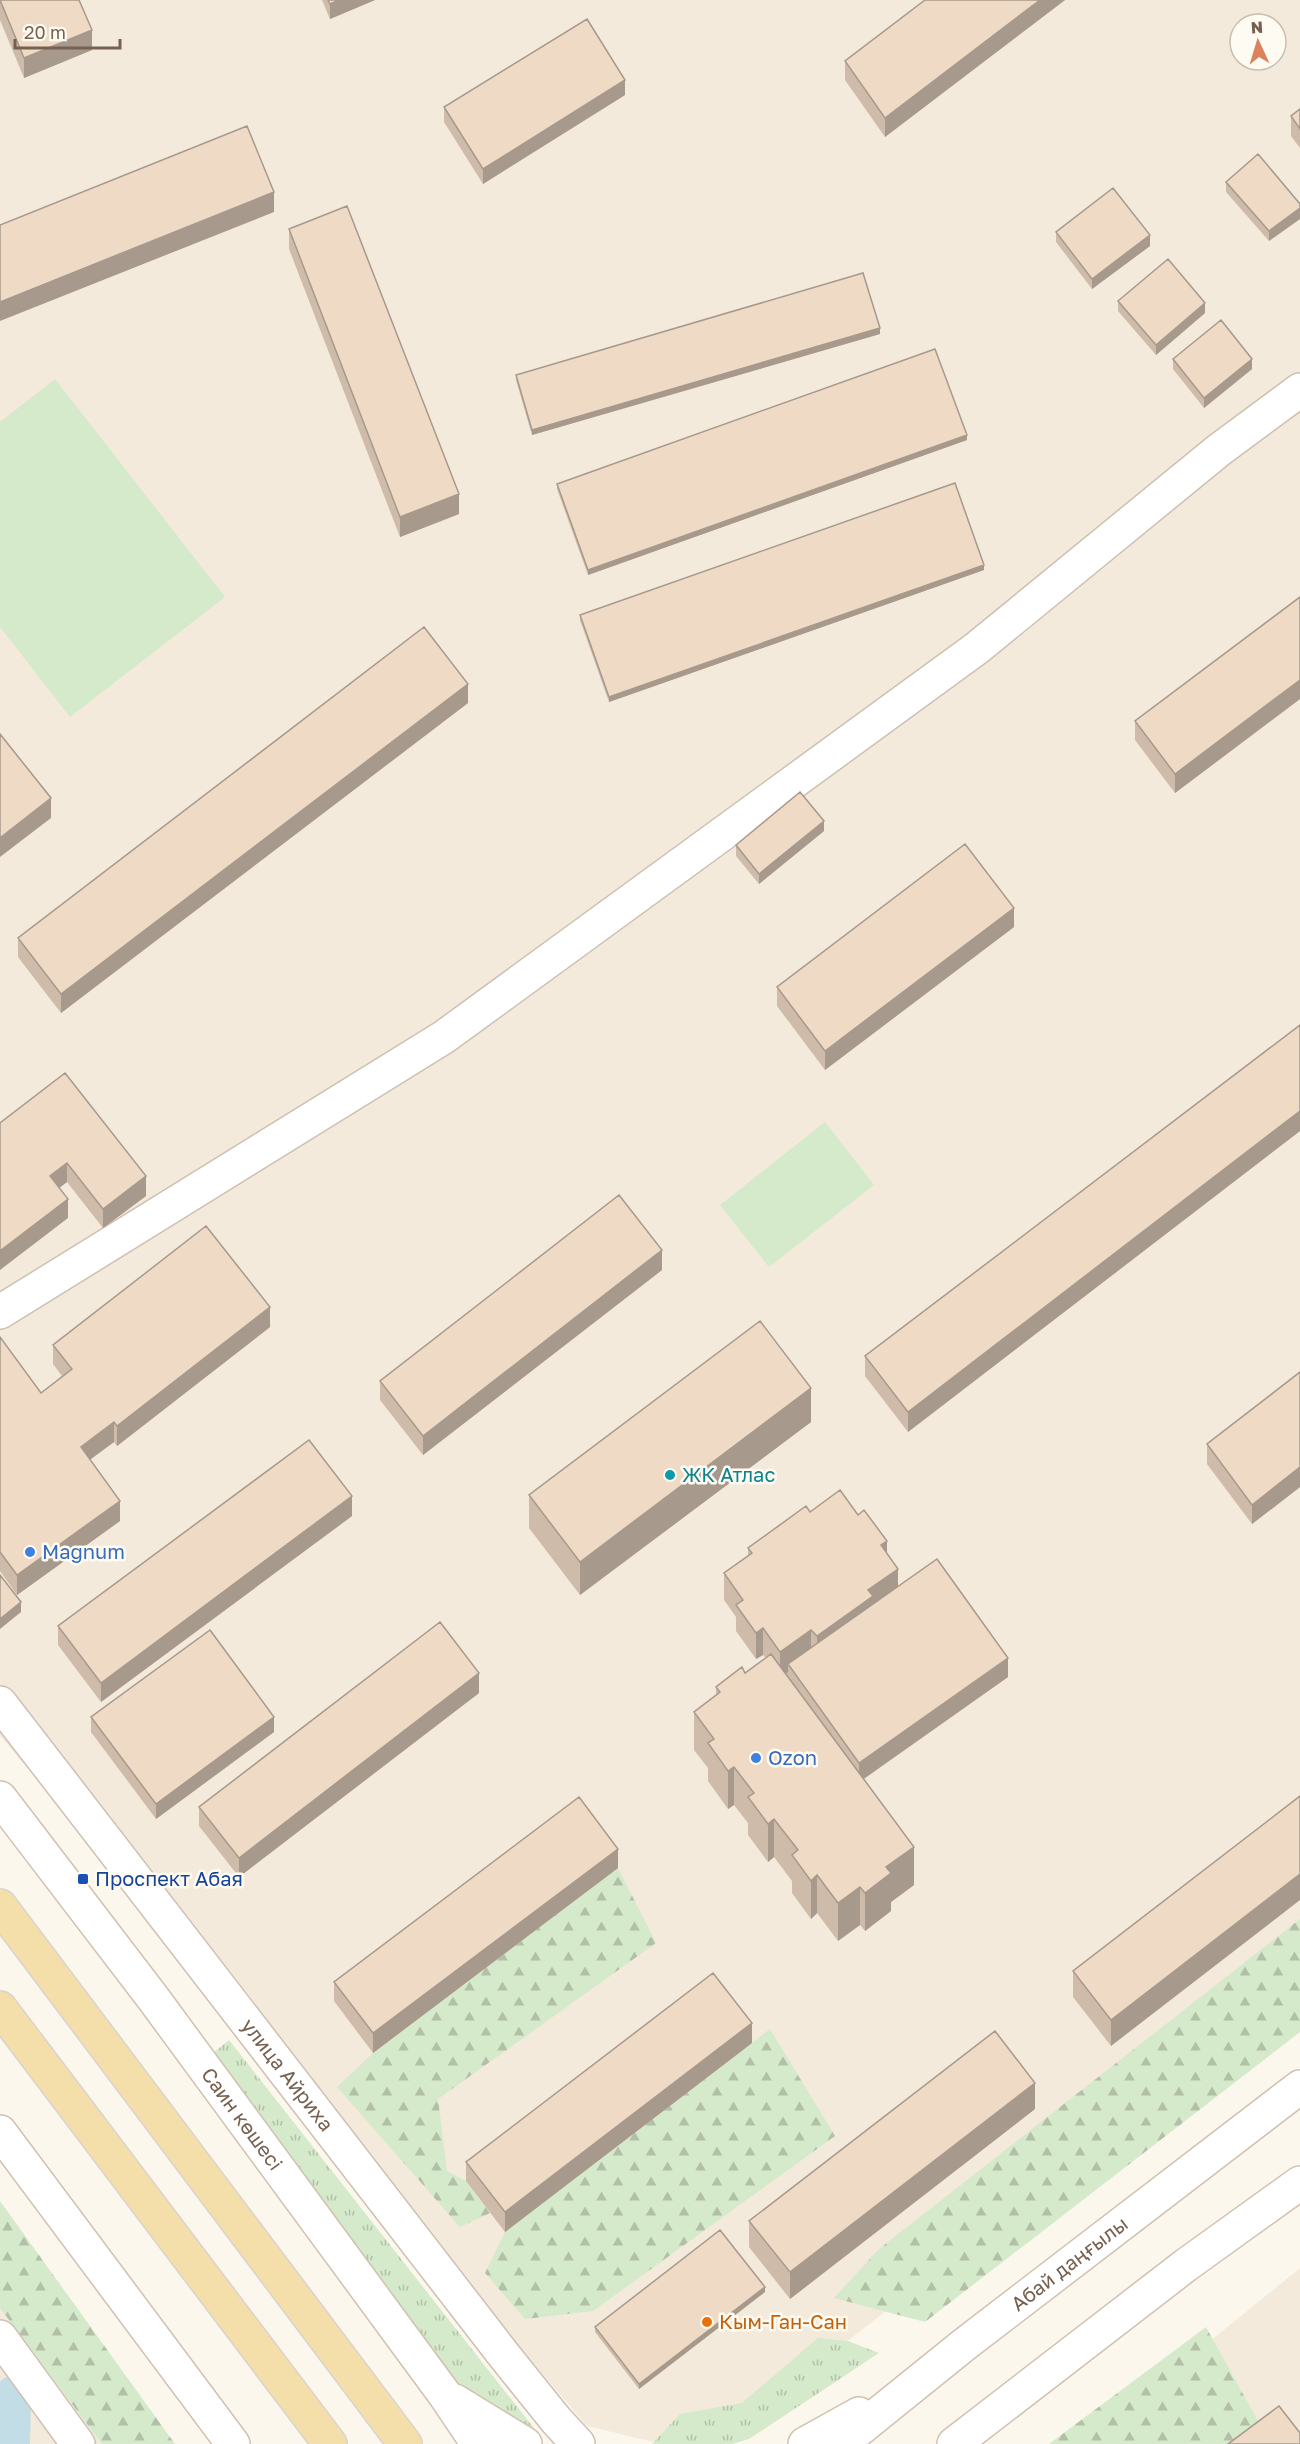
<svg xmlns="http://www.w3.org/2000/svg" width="1300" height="2444" font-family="'Golos Text',sans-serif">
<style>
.residential{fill:#f3eadb;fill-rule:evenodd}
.grass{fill:url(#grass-tufts)}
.forest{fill:url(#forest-firs)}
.park{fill:#d5e9cb}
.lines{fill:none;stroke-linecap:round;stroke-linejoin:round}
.canal{stroke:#c2dde5;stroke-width:36}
.street-casing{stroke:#cec0b2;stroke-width:36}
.secondary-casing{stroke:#d0c1b0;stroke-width:36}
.primary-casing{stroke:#d9d3ce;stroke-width:36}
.street{stroke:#fff;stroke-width:33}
.secondary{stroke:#fff;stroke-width:33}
.primary{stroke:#f4dfab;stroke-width:33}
.wall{fill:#cebbaa}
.shaded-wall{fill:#a7998b}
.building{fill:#efdac6;stroke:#a7998b;stroke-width:1.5}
.culture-dot{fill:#0f9aa8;stroke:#fefbf3;stroke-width:2}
.shop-dot{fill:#3f7fe0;stroke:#fefbf3;stroke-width:2}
.transit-dot{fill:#1a4fb4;stroke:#fefbf3;stroke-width:2}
.food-dot{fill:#e8710a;stroke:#fefbf3;stroke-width:2}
.labels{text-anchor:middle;stroke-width:5;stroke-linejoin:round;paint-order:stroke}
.culture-label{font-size:20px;fill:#0d838f;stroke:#fefbf3;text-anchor:start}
.shop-label{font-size:20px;fill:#366cbe;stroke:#fefbf3;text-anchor:start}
.transit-label{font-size:20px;fill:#164399;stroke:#fefbf3;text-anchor:start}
.street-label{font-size:20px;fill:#766150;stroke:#fefbf3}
.food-label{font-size:20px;fill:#c56008;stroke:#fefbf3;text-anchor:start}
</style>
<defs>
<pattern id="grass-tufts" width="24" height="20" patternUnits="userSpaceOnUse" patternTransform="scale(1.5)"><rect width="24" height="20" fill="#d5e9cb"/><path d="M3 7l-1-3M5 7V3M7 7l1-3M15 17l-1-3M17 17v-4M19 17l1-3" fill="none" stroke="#b1c0a7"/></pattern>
<pattern id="forest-firs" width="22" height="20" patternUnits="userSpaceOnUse" patternTransform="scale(1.5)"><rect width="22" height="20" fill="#d5e9cb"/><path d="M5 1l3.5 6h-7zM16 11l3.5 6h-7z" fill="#b1c0a7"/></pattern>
</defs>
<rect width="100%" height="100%" fill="#fcf7ed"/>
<!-- residential -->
<path class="residential" d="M 0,0 L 1300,0 L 1300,1988 L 750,2417 L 662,2444 L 587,2426 L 0,1736 ZM 1240,24 L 1276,24 L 1276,60 L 1240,60 Z
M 1300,2268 L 1300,2444 L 1083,2444 Z
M 0,2307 L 102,2444 L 0,2444 Z"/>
<!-- grass -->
<path class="grass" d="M 229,2040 L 537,2432 L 489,2406 L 455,2381 L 213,2053 Z
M 818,2338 L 848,2341 L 879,2353 L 749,2439 L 732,2444 L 652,2444 L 680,2414 L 742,2403 Z"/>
<!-- forest -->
<path class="forest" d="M 618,1868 L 656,1943 L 438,2099 L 447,2171 L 466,2181 L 490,2213 L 460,2227 L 337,2087 L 373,2053 Z
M 1300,1919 L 1300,2032 L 925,2322 L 834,2298 L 879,2249 Z
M 770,2029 L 835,2136 L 593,2311 L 525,2319 L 485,2273 L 505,2232 Z
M 0,2201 L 175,2444 L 102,2444 L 0,2308 Z
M 1206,2327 L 1264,2432 L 1249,2444 L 1049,2444 Z
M 3,2418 L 30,2444 L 0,2444 Z"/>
<!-- park -->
<path class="park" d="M 55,379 L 225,597 L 70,717 L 0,627 L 0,422 Z
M 825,1122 L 874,1185 L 769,1267 L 720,1205 Z"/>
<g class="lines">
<!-- canal -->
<path class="canal" d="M 12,2444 L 13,2394"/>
<!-- street casing -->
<g class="street-casing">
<g id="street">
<path d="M 0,1312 L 444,1037 L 977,648 L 1219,450 L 1300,390"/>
<path id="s1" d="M 0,1703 L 503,2354 L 556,2420 L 578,2444"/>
<path d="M 0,2337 L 78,2444"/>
</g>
</g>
<!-- secondary casing -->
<g class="secondary-casing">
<g id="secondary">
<path id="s2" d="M 0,1798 L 153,1998 L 445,2395 L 478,2444"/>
<path d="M 0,2132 L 233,2444"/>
<path d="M 455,2401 L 525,2444"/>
<path d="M 805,2444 L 859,2414"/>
<path id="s3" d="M 841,2444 L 965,2344 L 1300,2087"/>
<path d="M 954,2444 L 1186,2265 L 1300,2183"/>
</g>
</g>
<!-- primary casing -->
<g class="primary-casing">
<path id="primary" d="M 0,1906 L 405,2444
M 0,2008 L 330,2444"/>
</g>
<!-- street -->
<use href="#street" class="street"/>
<!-- secondary -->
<use href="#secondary" class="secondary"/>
<!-- primary -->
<use href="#primary" class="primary"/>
</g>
<!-- wall -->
<path class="wall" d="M 0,0 L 92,50 L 24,78 L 0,20 Z
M 322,0 L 375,0 L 330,19 Z
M 925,0 L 1065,0 L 885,137 L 845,80 L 845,61 Z
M 625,95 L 483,184 L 444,122 L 444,107 Z
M 1300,109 L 1300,148 L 1291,136 L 1291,116 Z
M 1226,182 L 1300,204 L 1300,219 L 1269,241 L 1226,192 Z
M 289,229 L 459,514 L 400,537 L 289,249 Z
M 1056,232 L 1150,246 L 1092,289 L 1056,242 Z
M 1118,301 L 1205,313 L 1156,355 L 1118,311 Z
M 880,334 L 532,435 L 516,380 L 516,375 Z
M 1173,359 L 1252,369 L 1204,408 L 1173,369 Z
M 967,440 L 588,575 L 557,489 L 557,484 Z
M 984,570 L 609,702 L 580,620 L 580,615 Z
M 1300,597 L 1300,699 L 1175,793 L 1135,740 L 1135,721 Z
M 468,703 L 61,1013 L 18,957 L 18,938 Z
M 824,831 L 759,884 L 736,856 L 736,845 Z
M 1014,927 L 825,1070 L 777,1006 L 777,987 Z
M 1300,1025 L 1300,1131 L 908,1432 L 865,1376 L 865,1356 Z
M 0,1123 L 146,1196 L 103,1228 L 67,1182 L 59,1188 L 68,1218 Z
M 662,1270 L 423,1455 L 380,1400 L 380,1381 Z
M 270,1327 L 117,1446 L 114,1442 L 90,1460 L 120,1521 L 17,1595 L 0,1571 L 0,1337 L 41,1393 L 62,1376 L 53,1364 L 53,1345 Z
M 1300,1372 L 1300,1487 L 1252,1524 L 1207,1464 L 1207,1444 Z
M 811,1422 L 580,1595 L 529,1528 L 529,1495 Z
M 810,1512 L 858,1515 L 887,1553 L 898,1586 L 1008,1677 L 864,1779 L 914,1885 L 891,1902 L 891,1911 L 865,1931 L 860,1925 L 838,1941 L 817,1913 L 811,1919 L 792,1893 L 792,1881 L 774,1857 L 768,1862 L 748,1835 L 748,1823 L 734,1805 L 728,1809 L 708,1781 L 708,1768 L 694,1750 L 694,1712 L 716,1695 L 716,1687 L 745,1673 L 766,1658 L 763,1655 L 756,1659 L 736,1631 L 736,1617 L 724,1600 L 724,1573 L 748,1556 L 748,1548 Z
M 352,1516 L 101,1702 L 58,1645 L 58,1626 Z
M 479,1693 L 239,1877 L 199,1826 L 199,1807 Z
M 91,1717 L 274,1732 L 156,1819 L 91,1732 Z
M 1300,1796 L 1111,2046 L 1073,1997 L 1073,1971 Z
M 618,1868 L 373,2053 L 334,2001 L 334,1982 Z
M 752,2043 L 505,2232 L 466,2181 L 466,2162 Z
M 1035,2109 L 790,2299 L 749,2247 L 749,2221 Z
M 765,2292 L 639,2389 L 595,2332 L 595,2327 Z"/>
<!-- shaded-wall -->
<path class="shaded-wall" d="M 339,0 L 375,0 L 330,19 L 330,4 Z
M 1040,0 L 1065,0 L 885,137 L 885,118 Z
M 92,30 L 92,50 L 24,78 L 24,58 Z
M 625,80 L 625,95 L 483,184 L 483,169 Z
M 274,192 L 274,212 L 0,321 L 0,302 Z
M 1300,208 L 1300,219 L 1269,241 L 1269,231 Z
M 1150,235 L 1150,246 L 1092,289 L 1092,279 Z
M 1205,303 L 1205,313 L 1156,355 L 1156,345 Z
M 880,328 L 880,334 L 532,435 L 532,430 Z
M 1252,359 L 1252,369 L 1204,408 L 1204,398 Z
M 967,435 L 967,440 L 588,575 L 588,570 Z
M 459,494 L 459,514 L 400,537 L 400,517 Z
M 984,565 L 984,570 L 609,702 L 609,697 Z
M 1300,680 L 1300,699 L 1175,793 L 1175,774 Z
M 468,684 L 468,703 L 61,1013 L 61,994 Z
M 51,798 L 51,818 L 0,857 L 0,838 Z
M 824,821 L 824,831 L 759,884 L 759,874 Z
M 1014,908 L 1014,927 L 825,1070 L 825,1051 Z
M 1300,1111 L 1300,1131 L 908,1432 L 908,1412 Z
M 67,1163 L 67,1182 L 50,1195 L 50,1176 Z
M 146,1176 L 146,1196 L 103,1228 L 103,1209 Z
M 68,1199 L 68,1218 L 0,1270 L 0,1251 Z
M 662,1250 L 662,1270 L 423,1455 L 423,1436 Z
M 270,1307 L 270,1327 L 117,1446 L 117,1426 Z
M 811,1388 L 811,1422 L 580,1595 L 580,1562 Z
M 114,1422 L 114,1442 L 81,1466 L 81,1447 Z
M 1300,1467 L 1300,1487 L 1252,1524 L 1252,1505 Z
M 352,1496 L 352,1516 L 101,1702 L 101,1683 Z
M 120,1501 L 120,1521 L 17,1595 L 17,1575 Z
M 887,1541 L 887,1568 L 881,1545 Z
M 898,1569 L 898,1595 L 817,1663 L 817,1636 L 868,1590 Z
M 21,1602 L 21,1612 L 0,1629 L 0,1619 Z
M 763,1628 L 763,1655 L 756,1659 L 756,1633 Z
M 811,1630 L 811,1656 L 788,1664 L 788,1672 L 780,1678 L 780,1652 Z
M 1008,1658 L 1008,1677 L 859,1782 L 859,1763 Z
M 479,1673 L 479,1693 L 239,1877 L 239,1858 Z
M 274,1717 L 274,1732 L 156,1819 L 156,1804 Z
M 734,1767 L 734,1805 L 728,1809 L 728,1771 Z
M 774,1819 L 774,1857 L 768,1862 L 768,1824 Z
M 914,1847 L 914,1885 L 891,1902 L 891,1911 L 865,1931 L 865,1893 L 886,1867 Z
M 618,1849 L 618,1868 L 373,2053 L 373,2033 Z
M 1300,1874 L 1300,1900 L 1111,2046 L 1111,2020 Z
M 817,1875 L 817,1913 L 811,1919 L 811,1881 Z
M 860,1887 L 860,1925 L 838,1941 L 838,1903 Z
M 752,2023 L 752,2043 L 505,2232 L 505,2212 Z
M 1035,2083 L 1035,2109 L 790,2299 L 790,2272 Z
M 765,2287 L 765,2292 L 639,2389 L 639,2384 Z"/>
<!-- building -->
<path class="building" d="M 0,0 L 79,0 L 92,30 L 24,58 Z
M 328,0 L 339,0 L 330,4 Z
M 925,0 L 1040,0 L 885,118 L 845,61 Z
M 587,19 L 625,80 L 483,169 L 444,107 Z
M 1300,109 L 1300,129 L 1291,116 Z
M 247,126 L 274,192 L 0,302 L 0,225 Z
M 1258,154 L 1300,204 L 1300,208 L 1269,231 L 1226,182 Z
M 1113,188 L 1150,235 L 1092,279 L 1056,232 Z
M 347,206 L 459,494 L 400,517 L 289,229 Z
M 1168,259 L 1205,303 L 1156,345 L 1118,301 Z
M 863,273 L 880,328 L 532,430 L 516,375 Z
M 1221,320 L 1252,359 L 1204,398 L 1173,359 Z
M 935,349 L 967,435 L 588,570 L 557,484 Z
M 955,483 L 984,565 L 609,697 L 580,615 Z
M 1300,597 L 1300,680 L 1175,774 L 1135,721 Z
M 424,627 L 468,684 L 61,994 L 18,938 Z
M 0,734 L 51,798 L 0,838 Z
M 800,792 L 824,821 L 759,874 L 736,845 Z
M 965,844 L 1014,908 L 825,1051 L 777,987 Z
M 1300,1025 L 1300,1111 L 908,1412 L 865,1356 Z
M 65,1073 L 146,1176 L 103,1209 L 67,1163 L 50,1176 L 68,1199 L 0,1251 L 0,1123 Z
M 619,1195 L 662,1250 L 423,1436 L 380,1381 Z
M 206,1226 L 270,1307 L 117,1426 L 114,1422 L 81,1447 L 120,1501 L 17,1575 L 0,1552 L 0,1337 L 41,1393 L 72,1369 L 53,1345 Z
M 760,1321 L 811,1388 L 580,1562 L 529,1495 Z
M 1300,1372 L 1300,1467 L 1252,1505 L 1207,1444 Z
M 309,1440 L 352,1496 L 101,1683 L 58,1626 Z
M 840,1490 L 858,1515 L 864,1510 L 887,1541 L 881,1545 L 898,1569 L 868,1590 L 873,1596 L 817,1636 L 811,1630 L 780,1652 L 763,1628 L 756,1633 L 736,1605 L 743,1600 L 724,1573 L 752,1553 L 748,1548 L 806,1506 L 810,1512 Z
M 937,1559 L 1008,1658 L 859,1763 L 788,1664 Z
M 0,1575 L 21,1602 L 0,1619 Z
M 440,1622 L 479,1673 L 239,1858 L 199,1807 Z
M 210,1630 L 274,1717 L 156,1804 L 91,1717 Z
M 771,1654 L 914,1847 L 886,1867 L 891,1873 L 865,1893 L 860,1887 L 838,1903 L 817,1875 L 811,1881 L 792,1855 L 798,1850 L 774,1819 L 768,1824 L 748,1797 L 754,1793 L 734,1767 L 728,1771 L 708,1743 L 714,1739 L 694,1712 L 720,1692 L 716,1687 L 742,1667 L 745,1673 Z
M 1300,1796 L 1300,1874 L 1111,2020 L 1073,1971 Z
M 579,1797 L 618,1849 L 373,2033 L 334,1982 Z
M 713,1973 L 752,2023 L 505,2212 L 466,2162 Z
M 995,2031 L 1035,2083 L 790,2272 L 749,2221 Z
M 720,2230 L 765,2287 L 639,2384 L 595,2327 Z
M 1279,2406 L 1300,2433 L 1300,2444 L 1228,2444 Z"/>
<!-- markers -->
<circle class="culture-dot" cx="670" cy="1475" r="6"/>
<g class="shop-dot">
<circle cx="30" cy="1552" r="6"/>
<circle cx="756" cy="1758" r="6"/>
</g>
<rect class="transit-dot" x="77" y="1873" width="12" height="12" rx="3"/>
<circle class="food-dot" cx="707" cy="2322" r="6"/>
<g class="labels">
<!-- culture labels -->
<g class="culture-label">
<text x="682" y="1482">ЖК Атлас</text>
</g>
<!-- shop labels -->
<g class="shop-label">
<text x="42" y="1559">Magnum</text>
<text x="768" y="1765">Ozon</text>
</g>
<!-- transit labels -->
<g class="transit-label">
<text x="95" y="1886">Проспект Абая</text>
</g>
<!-- street labels -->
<g class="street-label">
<text dy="7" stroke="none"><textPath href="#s1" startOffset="470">улица Айриха</textPath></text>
<text dy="7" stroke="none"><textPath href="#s2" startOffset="402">Саин көшесі</textPath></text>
<text dy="7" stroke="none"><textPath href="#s3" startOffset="291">Абай даңғылы</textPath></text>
</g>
<!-- food labels -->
<g class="food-label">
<text x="719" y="2329">Кым-Ган-Сан</text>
</g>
</g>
<!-- north arrow -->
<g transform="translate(1258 42) rotate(356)"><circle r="28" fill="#fefbf3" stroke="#c8bdb2" stroke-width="1.5"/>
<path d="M0-4.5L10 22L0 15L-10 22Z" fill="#db825c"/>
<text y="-9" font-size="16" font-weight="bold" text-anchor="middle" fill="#766150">N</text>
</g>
<!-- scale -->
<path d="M15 39v9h105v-9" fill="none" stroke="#766150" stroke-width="3"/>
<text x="24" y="39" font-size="18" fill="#766150" stroke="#fefbf3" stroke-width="4.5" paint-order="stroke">20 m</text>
</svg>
